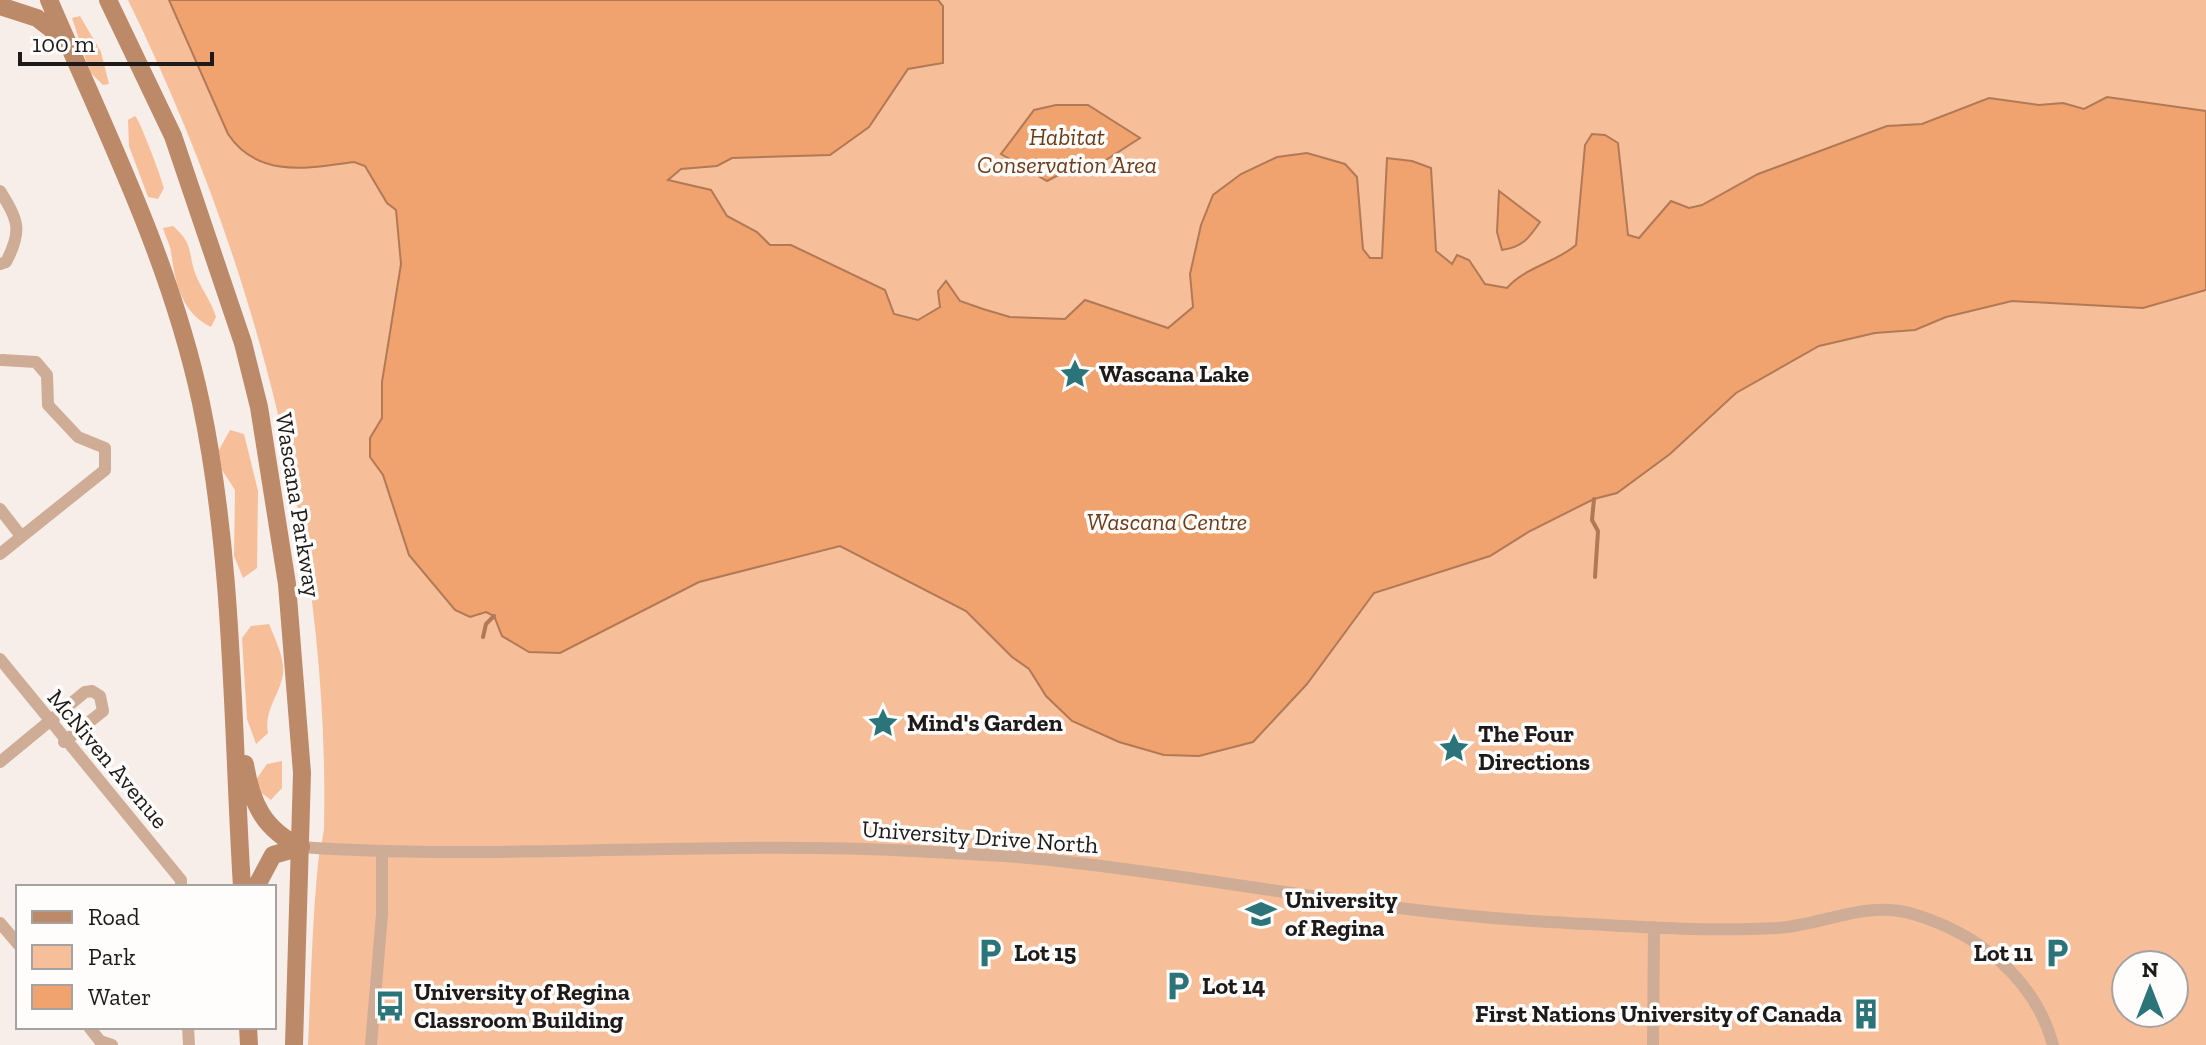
<svg xmlns="http://www.w3.org/2000/svg" width="2206" height="1045" font-family="'Zilla Slab',serif">
<style>
.green{fill:#f7be9a;fill-rule:evenodd}
.water{fill:#f0a26f;stroke:#b17955;stroke-width:2}
.lines{fill:none;stroke-linecap:round;stroke-linejoin:round}
.stream{stroke:#b17955;stroke-width:4}
.minor{stroke:#cfac96;stroke-width:12}
.secondary{stroke:#bd8a69;stroke-width:18}
.labels{text-anchor:middle;stroke-width:7;stroke-linejoin:round;paint-order:stroke}
.park-label{font-size:24px;font-style:italic;fill:#6e3b16;stroke:#fffdfc}
.poi-label{font-size:24px;font-weight:bold;fill:#1d1a19;stroke:#fffdfc;text-anchor:start}
.street-label{font-size:24px;fill:#1d1a19;stroke:#fffdfc}
</style>
<rect width="100%" height="100%" fill="#f7eee9"/>
<!-- green -->
<path class="green" d="M 128,0 L 2206,0 L 2206,1045 L 308,1045 C 311,985 312,924 318,864 C 319,852 323,840 324,828 C 330,541 253,256 128,0 ZM 2126,965 L 2174,965 L 2174,1013 L 2126,1013 Z
M 80,16 L 101,52 L 109,84 L 103,85 L 90,72 L 72,18 Z
M 135,116 C 139,118 162,179 164,188 L 158,199 L 148,197 L 129,146 L 128,120 Z
M 173,226 C 192,243 188,248 194,270 C 199,286 211,300 216,317 L 211,327 C 181,313 175,281 171,252 C 170,244 165,236 163,228 Z
M 230,430 L 244,434 L 258,491 L 257,568 L 243,578 L 234,556 L 235,490 L 222,470 L 219,450 Z
M 269,624 C 275,639 287,662 282,679 C 277,699 264,711 268,733 L 256,744 L 247,719 L 242,638 L 251,626 Z
M 282,761 L 282,788 L 271,800 L 260,792 L 255,781 L 267,764 Z"/>
<!-- water -->
<path class="water" d="M 169,0 L 938,0 L 943,6 L 943,63 L 908,69 L 869,127 L 830,155 L 732,158 L 717,166 L 681,169 L 668,180 L 711,190 L 727,216 L 757,232 L 770,245 L 791,245 L 885,290 L 894,314 L 918,320 L 940,307 L 938,291 L 946,281 L 960,301 L 983,309 L 1010,317 L 1065,319 L 1085,300 L 1168,328 L 1193,307 L 1190,274 L 1201,225 L 1213,195 L 1241,174 L 1277,157 L 1307,153 L 1345,164 L 1357,177 L 1363,249 L 1370,258 L 1382,258 L 1387,158 L 1412,161 L 1431,168 L 1436,251 L 1452,264 L 1457,255 L 1469,260 L 1485,284 L 1507,288 C 1525,267 1555,263 1576,245 L 1585,145 L 1592,134 L 1605,135 L 1618,143 L 1628,235 L 1639,238 L 1671,201 L 1689,208 L 1702,205 L 1758,174 L 1887,126 L 1922,124 L 1989,98 L 2039,105 L 2063,103 L 2084,109 L 2107,97 L 2206,111 L 2206,290 L 2143,308 L 2012,301 L 1946,317 L 1915,330 L 1875,333 L 1819,346 L 1736,393 L 1670,454 L 1617,493 L 1594,499 L 1530,531 L 1490,556 L 1374,593 L 1307,684 L 1253,742 L 1199,756 L 1164,755 L 1119,742 L 1072,721 L 1046,696 L 1029,669 L 1012,657 L 966,611 L 840,546 L 699,582 L 560,653 L 529,652 L 502,636 L 494,616 L 486,612 L 470,617 L 455,610 L 409,555 L 383,475 L 370,457 L 370,438 L 382,418 L 382,382 L 401,264 L 396,210 L 387,203 L 365,166 L 354,162 C 308,168 258,179 228,134 Z
M 1056,105 L 1088,105 L 1140,138 L 1095,167 L 1072,168 L 1047,181 L 1001,154 L 1034,110 Z
M 1499,191 L 1540,222 C 1529,238 1523,247 1502,250 L 1497,232 Z"/>
<g class="lines">
<!-- stream -->
<path class="stream" d="M 1594,499 L 1592,520 L 1598,531 L 1595,577
M 483,637 L 486,624 L 494,616"/>
<!-- minor -->
<path class="minor" d="M 0,191 C 18,220 23,230 6,262 L 0,264
M 0,509 L 21,536
M 0,554 L 105,470 L 105,448 L 78,437 L 48,405 L 47,375 L 36,362 L 2,360
M 0,659 L 181,880 L 181,887
M 0,762 L 85,692 L 92,691 L 100,696 L 103,711 L 64,742
M 301,847 C 505,861 709,840 913,851 C 962,854 1011,855 1059,861 C 1223,879 1384,913 1549,922 C 1625,926 1702,932 1778,928 C 1824,925 1865,900 1913,914 C 1977,933 2035,978 2053,1045
M 0,923 L 18,944
M 89,1027 L 100,1041 L 112,1045
M 188,1027 L 189,1045
M 371,1045 L 382,914 L 382,852
M 1653,1045 L 1654,927"/>
<!-- secondary -->
<path class="secondary" d="M 49,0 C 106,132 171,262 201,403 C 234,561 232,726 242,887
M 108,0 L 173,136 L 243,343 L 259,407 L 287,584 L 302,773 L 294,1045
M 0,6 L 37,18 L 64,39
M 245,764 C 251,803 264,830 301,847
M 256,887 L 273,855 L 301,847
M 248,1027 L 249,1045"/>
</g>
<!-- icons -->
<defs>
<g id="sight-bare" transform="scale(2.4)"><path d="M0-6L1.8-2.2L6-1.7L2.9 1.2L3.7 5.4L0 3.3L-3.7 5.4L-2.9 1.2L-6-1.7L-1.8-2.2Z" fill="#2a747a" stroke="#fffdfc" stroke-width="2.5" paint-order="stroke"/></g>
<g id="university-bare" transform="scale(2.4)"><path d="M0-5L7-2L0 1L-7-2ZM-4 1L0 2.5L4 1V4Q0 6-4 4Z" fill="#2a747a" stroke="#fffdfc" stroke-width="2.5" paint-order="stroke"/></g>
<g id="parking-bare" transform="scale(2.4)"><path d="M-3.5-5.5H1a3.5 3.5 0 0 1 0 7H-1V5.5H-3.5ZM-1-3.4V-.6H.8a1.4 1.4 0 0 0 0-2.8Z" fill="#2a747a" stroke="#fffdfc" stroke-width="2.5" paint-order="stroke"/></g>
<g id="bus-bare" transform="scale(2.4)"><path d="M-5-6H5V4H4V6H2V4H-2V6H-4V4H-5ZM-3.5-4V0h7V-4ZM-3.5 1.2v1.5H-2V1.2ZM2 1.2v1.5H3.5V1.2Z" fill="#2a747a" stroke="#fffdfc" stroke-width="2.5" paint-order="stroke"/></g>
<g id="building-bare" transform="scale(2.4)"><path d="M-4-6H4V6H1V3H-1V6H-4ZM-2.5-4.3h1.7v1.8h-1.7ZM.8-4.3h1.7v1.8H.8ZM-2.5-1h1.7V.8h-1.7ZM.8-1h1.7V.8H.8Z" fill="#2a747a" stroke="#fffdfc" stroke-width="2.5" paint-order="stroke"/></g>
</defs>
<g fill-rule="evenodd">
<use href="#sight-bare" x="1075" y="374"/>
<use href="#sight-bare" x="883" y="723"/>
<use href="#sight-bare" x="1454" y="748"/>
<use href="#university-bare" x="1261" y="914"/>
<use href="#parking-bare" x="990" y="953"/>
<use href="#parking-bare" x="2057" y="953"/>
<use href="#parking-bare" x="1178" y="986"/>
<use href="#bus-bare" x="390" y="1006"/>
<use href="#building-bare" x="1866" y="1014"/>
</g>
<g class="labels">
<!-- park labels -->
<g class="park-label">
<text x="1067" y="145">Habitat<tspan x="1067" dy="28">Conservation Area</tspan></text>
<text x="1167" y="530">Wascana Centre</text>
</g>
<!-- poi labels -->
<g class="poi-label">
<text x="1099" y="382">Wascana Lake</text>
<text x="907" y="731">Mind's Garden</text>
<text x="1478" y="742">The Four<tspan x="1478" dy="28">Directions</tspan></text>
<text x="1285" y="908">University<tspan x="1285" dy="28">of Regina</tspan></text>
<text x="1014" y="961">Lot 15</text>
<text x="2033" y="961" text-anchor="end">Lot 11</text>
<text x="1202" y="994">Lot 14</text>
<text x="414" y="1000">University of Regina<tspan x="414" dy="28">Classroom Building</tspan></text>
<text x="1842" y="1022" text-anchor="end">First Nations University of Canada</text>
</g>
<!-- street labels -->
<g class="street-label">
<text transform="translate(298 505) rotate(81)" y="8">Wascana Parkway</text>
<text transform="translate(108 759) rotate(50)" y="8">McNiven Avenue</text>
<text transform="translate(980 837) rotate(4)" y="8">University Drive North</text>
</g>
</g>
<!-- legend -->
<rect x="16" y="885" width="260" height="144" fill="#fffdfc" stroke="#a5a2a1" stroke-width="2"/>
<rect x="32" y="911" width="40" height="12" fill="#bd8a69" stroke="#a5a2a1" stroke-width="2"/>
<text x="88" y="925" font-size="24" fill="#1d1a19">Road</text>
<rect x="32" y="945" width="40" height="24" fill="#f7be9a" stroke="#a5a2a1" stroke-width="2"/>
<text x="88" y="965" font-size="24" fill="#1d1a19">Park</text>
<rect x="32" y="985" width="40" height="24" fill="#f0a26f" stroke="#a5a2a1" stroke-width="2"/>
<text x="88" y="1005" font-size="24" fill="#1d1a19">Water</text>
<!-- north arrow -->
<g transform="translate(2150 989)"><circle r="38" fill="#fffdfc" stroke="#a5a2a1" stroke-width="2"/>
<path d="M0-6L14 30L0 20L-14 30Z" fill="#2a747a"/>
<text y="-12" font-size="22" font-weight="bold" text-anchor="middle" fill="#1d1a19">N</text>
</g>
<!-- scale -->
<path d="M20 52v12h192v-12" fill="none" stroke="#1d1a19" stroke-width="4"/>
<text x="32" y="52" font-size="24" fill="#1d1a19" stroke="#fffdfc" stroke-width="6" paint-order="stroke">100 m</text>
</svg>
